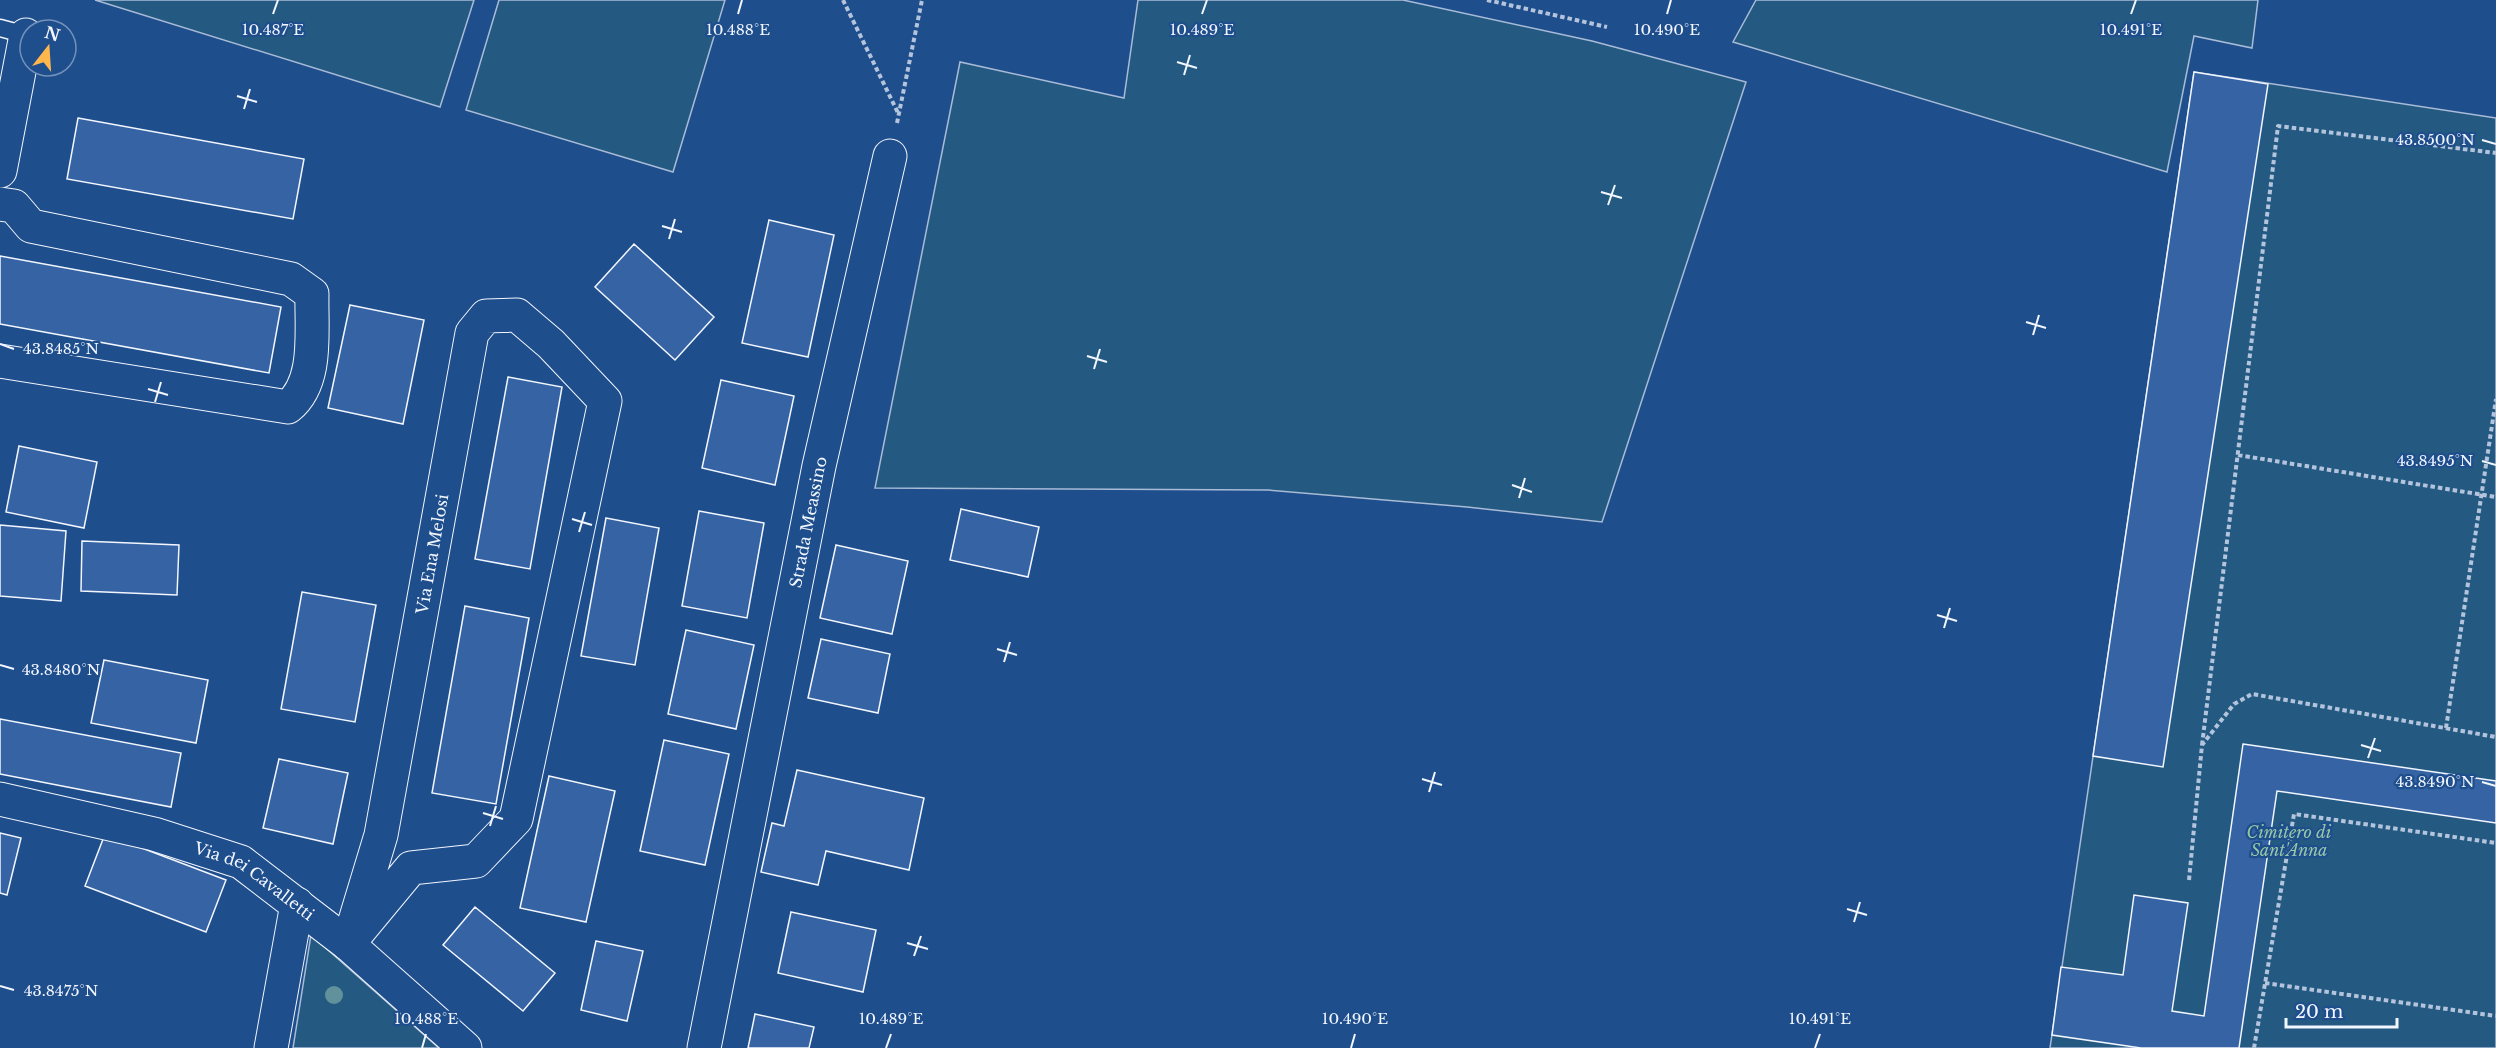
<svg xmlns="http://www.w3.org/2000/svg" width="2496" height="1048" font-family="'Libre Baskerville',serif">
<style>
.green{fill:#245a82;stroke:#a8bbd7;stroke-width:1.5}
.building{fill:#3563a3;stroke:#f2f6ff;stroke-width:1.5}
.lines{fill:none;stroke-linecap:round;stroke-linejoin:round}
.lane-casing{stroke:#f2f6ff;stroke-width:19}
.street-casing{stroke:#f2f6ff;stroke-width:35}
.path{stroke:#b3c4dc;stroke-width:4;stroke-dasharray:4.5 3;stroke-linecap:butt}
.lane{stroke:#1f4e8c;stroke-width:16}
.street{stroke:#1f4e8c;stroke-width:33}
.tree{fill:#61919a}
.ticks{fill:none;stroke:#f2f6ff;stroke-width:2}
.labels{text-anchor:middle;stroke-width:4.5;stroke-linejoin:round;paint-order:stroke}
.street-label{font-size:16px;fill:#f2f6ff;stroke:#1f4e8c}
.park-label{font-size:16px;font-style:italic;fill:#97c8a6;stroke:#1f4e8c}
.ticks-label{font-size:15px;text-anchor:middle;fill:#f2f6ff;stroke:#1f4e8c;stroke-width:4.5;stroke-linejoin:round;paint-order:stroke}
</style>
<rect width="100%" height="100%" fill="#1f4e8c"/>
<!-- green -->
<path class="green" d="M 95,0 L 474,0 L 440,107 Z
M 499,0 L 725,0 L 673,172 L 466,110 Z
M 1138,0 L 1403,0 L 1592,41 L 1746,82 L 1602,522 L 1467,507 L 1268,490 L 875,488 L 960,62 L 1124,98 Z
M 1756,0 L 2258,0 L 2252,48 L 2194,36 L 2167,172 L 1733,42 Z
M 2194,72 L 2496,118 L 2496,1048 L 2050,1048 Z
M 311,935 L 439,1048 L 293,1048 Z"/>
<!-- building -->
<path class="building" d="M 2194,72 L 2268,84 L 2163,767 L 2093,756 Z
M 78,118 L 304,159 L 293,219 L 67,179 Z
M 769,220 L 834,235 L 808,357 L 742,343 Z
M 634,244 L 714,317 L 675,360 L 595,287 Z
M 0,256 L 281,307 L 269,373 L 0,324 Z
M 350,305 L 424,320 L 403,424 L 328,408 Z
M 508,377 L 562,387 L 530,569 L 475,559 Z
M 721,380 L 794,396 L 775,485 L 702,468 Z
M 19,446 L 97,462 L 84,528 L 6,512 Z
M 961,509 L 1039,527 L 1028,577 L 950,560 Z
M 699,511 L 764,523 L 747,618 L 682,606 Z
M 606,518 L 659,528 L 635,665 L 581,656 Z
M 0,525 L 66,531 L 61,601 L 0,596 Z
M 82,541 L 179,545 L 177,595 L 81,591 Z
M 836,545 L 908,561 L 892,634 L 820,618 Z
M 302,592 L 376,605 L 355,722 L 281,709 Z
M 465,606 L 529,618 L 496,804 L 432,793 Z
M 686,630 L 754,645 L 736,729 L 668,714 Z
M 821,639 L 890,654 L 878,713 L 808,698 Z
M 104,660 L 208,680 L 196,743 L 91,723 Z
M 0,719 L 181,753 L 171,807 L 0,774 Z
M 664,740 L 729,754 L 705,865 L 640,851 Z
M 2243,744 L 2496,781 L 2496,823 L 2277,791 L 2239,1048 L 2141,1048 L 2052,1035 L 2061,967 L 2123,975 L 2134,895 L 2188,903 L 2172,1011 L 2204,1016 Z
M 279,759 L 348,773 L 333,844 L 263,828 Z
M 797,770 L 924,798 L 909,870 L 826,851 L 818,885 L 761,872 L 772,823 L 784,826 Z
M 549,776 L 615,791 L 586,922 L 520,908 Z
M 0,833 L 21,838 L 7,895 L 0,893 Z
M 105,834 L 226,880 L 206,932 L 85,886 Z
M 475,907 L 555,973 L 523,1011 L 443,945 Z
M 791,912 L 876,930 L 863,992 L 778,973 Z
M 596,941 L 643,951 L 627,1021 L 581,1010 Z
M 755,1014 L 814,1027 L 809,1048 L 748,1048 Z"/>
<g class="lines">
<!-- lane casing -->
<g class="lane-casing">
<path id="lane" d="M 0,28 L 30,36"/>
</g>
<!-- street casing -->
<g class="street-casing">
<g id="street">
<path d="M 0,171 L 26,35"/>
<path d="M 0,204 L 14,206 L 31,226 L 291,279 L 312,294 C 311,330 319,382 288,407 L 0,361"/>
<path d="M 517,315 L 551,344 L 605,401 L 516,819 L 476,861 L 411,868 L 348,944 L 381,835 L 472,333 L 486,316 Z"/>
<path id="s1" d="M 0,799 L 154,834 L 241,862 L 348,944 L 465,1048"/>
<path d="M 271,1048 L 297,904"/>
<path id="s2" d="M 704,1048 L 819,466 L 890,156"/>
</g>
</g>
<!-- path -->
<path class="path" d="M 843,0 L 898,113
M 1487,0 L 1607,27
M 897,123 L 922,0
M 2238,455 L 2496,497
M 2446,728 L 2496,399
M 2202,745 L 2278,126 L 2496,153
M 2189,880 L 2202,745 L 2234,704 L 2252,694 L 2496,737
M 2265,983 L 2496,1016
M 2254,1048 L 2294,814 L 2496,843"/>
<!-- lane -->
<use href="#lane" class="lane"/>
<!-- street -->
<use href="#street" class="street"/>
</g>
<!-- trees -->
<circle class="tree" cx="334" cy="995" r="9"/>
<!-- ticks -->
<path class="ticks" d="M 273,14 L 278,0M 738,14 L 742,0M 1202,14 L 1207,0M 1667,14 L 1671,0M 2131,14 L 2136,0M 1177,62 L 1197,68M 1184,75 L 1190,55M 237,96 L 257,102M 244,109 L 250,89M 2482,140 L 2496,144M 1601,192 L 1622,198M 1608,205 L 1615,185M 662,226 L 682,232M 669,239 L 675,219M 2026,322 L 2046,328M 2033,335 L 2039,315M 0,344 L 14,349M 1087,356 L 1107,362M 1094,369 L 1100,349M 148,389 L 168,395M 155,402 L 161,382M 2482,461 L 2496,465M 1512,485 L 1532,492M 1519,498 L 1525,478M 572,519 L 592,525M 579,532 L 585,512M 1937,615 L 1957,621M 1944,628 L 1950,608M 997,649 L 1017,655M 1004,662 L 1010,642M 0,665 L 14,669M 2361,745 L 2381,751M 2368,758 L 2375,738M 1422,779 L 1442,785M 2482,782 L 2496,786M 1429,792 L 1435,772M 483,813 L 503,819M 490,826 L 496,806M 1847,909 L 1867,915M 1854,922 L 1860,902M 907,943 L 928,949M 914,956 L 921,936M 0,986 L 14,990M 422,1048 L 426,1034M 886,1048 L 891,1034M 1351,1048 L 1355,1034M 1815,1048 L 1820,1034"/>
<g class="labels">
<!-- street labels -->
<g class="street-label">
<text dy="6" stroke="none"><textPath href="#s2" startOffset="536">Strada Meassino</textPath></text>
<text transform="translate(432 554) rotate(-80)" y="6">Via Ena Melosi</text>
<text dy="6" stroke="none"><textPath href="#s1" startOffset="270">Via dei Cavalletti</textPath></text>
</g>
<!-- park labels -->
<g class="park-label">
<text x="2289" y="838">Cimitero di<tspan x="2289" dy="18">Sant'Anna</tspan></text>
</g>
</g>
<g class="ticks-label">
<text x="273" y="35">10.487°E</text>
<text x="738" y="35">10.488°E</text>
<text x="1202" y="35">10.489°E</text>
<text x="1667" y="35">10.490°E</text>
<text x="2131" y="35">10.491°E</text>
<text x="2435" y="145">43.8500°N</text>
<text x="61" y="354">43.8485°N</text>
<text x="2435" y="466">43.8495°N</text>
<text x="61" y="675">43.8480°N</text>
<text x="2435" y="787">43.8490°N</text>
<text x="61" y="996">43.8475°N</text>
<text x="426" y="1024">10.488°E</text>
<text x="891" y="1024">10.489°E</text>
<text x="1355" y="1024">10.490°E</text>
<text x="1820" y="1024">10.491°E</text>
</g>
<!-- north arrow -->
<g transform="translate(48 48) rotate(17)"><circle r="28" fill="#1f4e8c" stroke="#7391ba" stroke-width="1.5"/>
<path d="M0-4.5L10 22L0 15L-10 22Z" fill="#ffb74d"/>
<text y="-9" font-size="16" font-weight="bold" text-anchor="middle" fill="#f2f6ff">N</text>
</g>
<!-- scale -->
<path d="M2286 1018v9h111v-9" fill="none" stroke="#f2f6ff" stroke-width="3"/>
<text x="2295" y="1018" font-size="18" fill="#f2f6ff" stroke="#1f4e8c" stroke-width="4.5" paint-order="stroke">20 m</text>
</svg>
